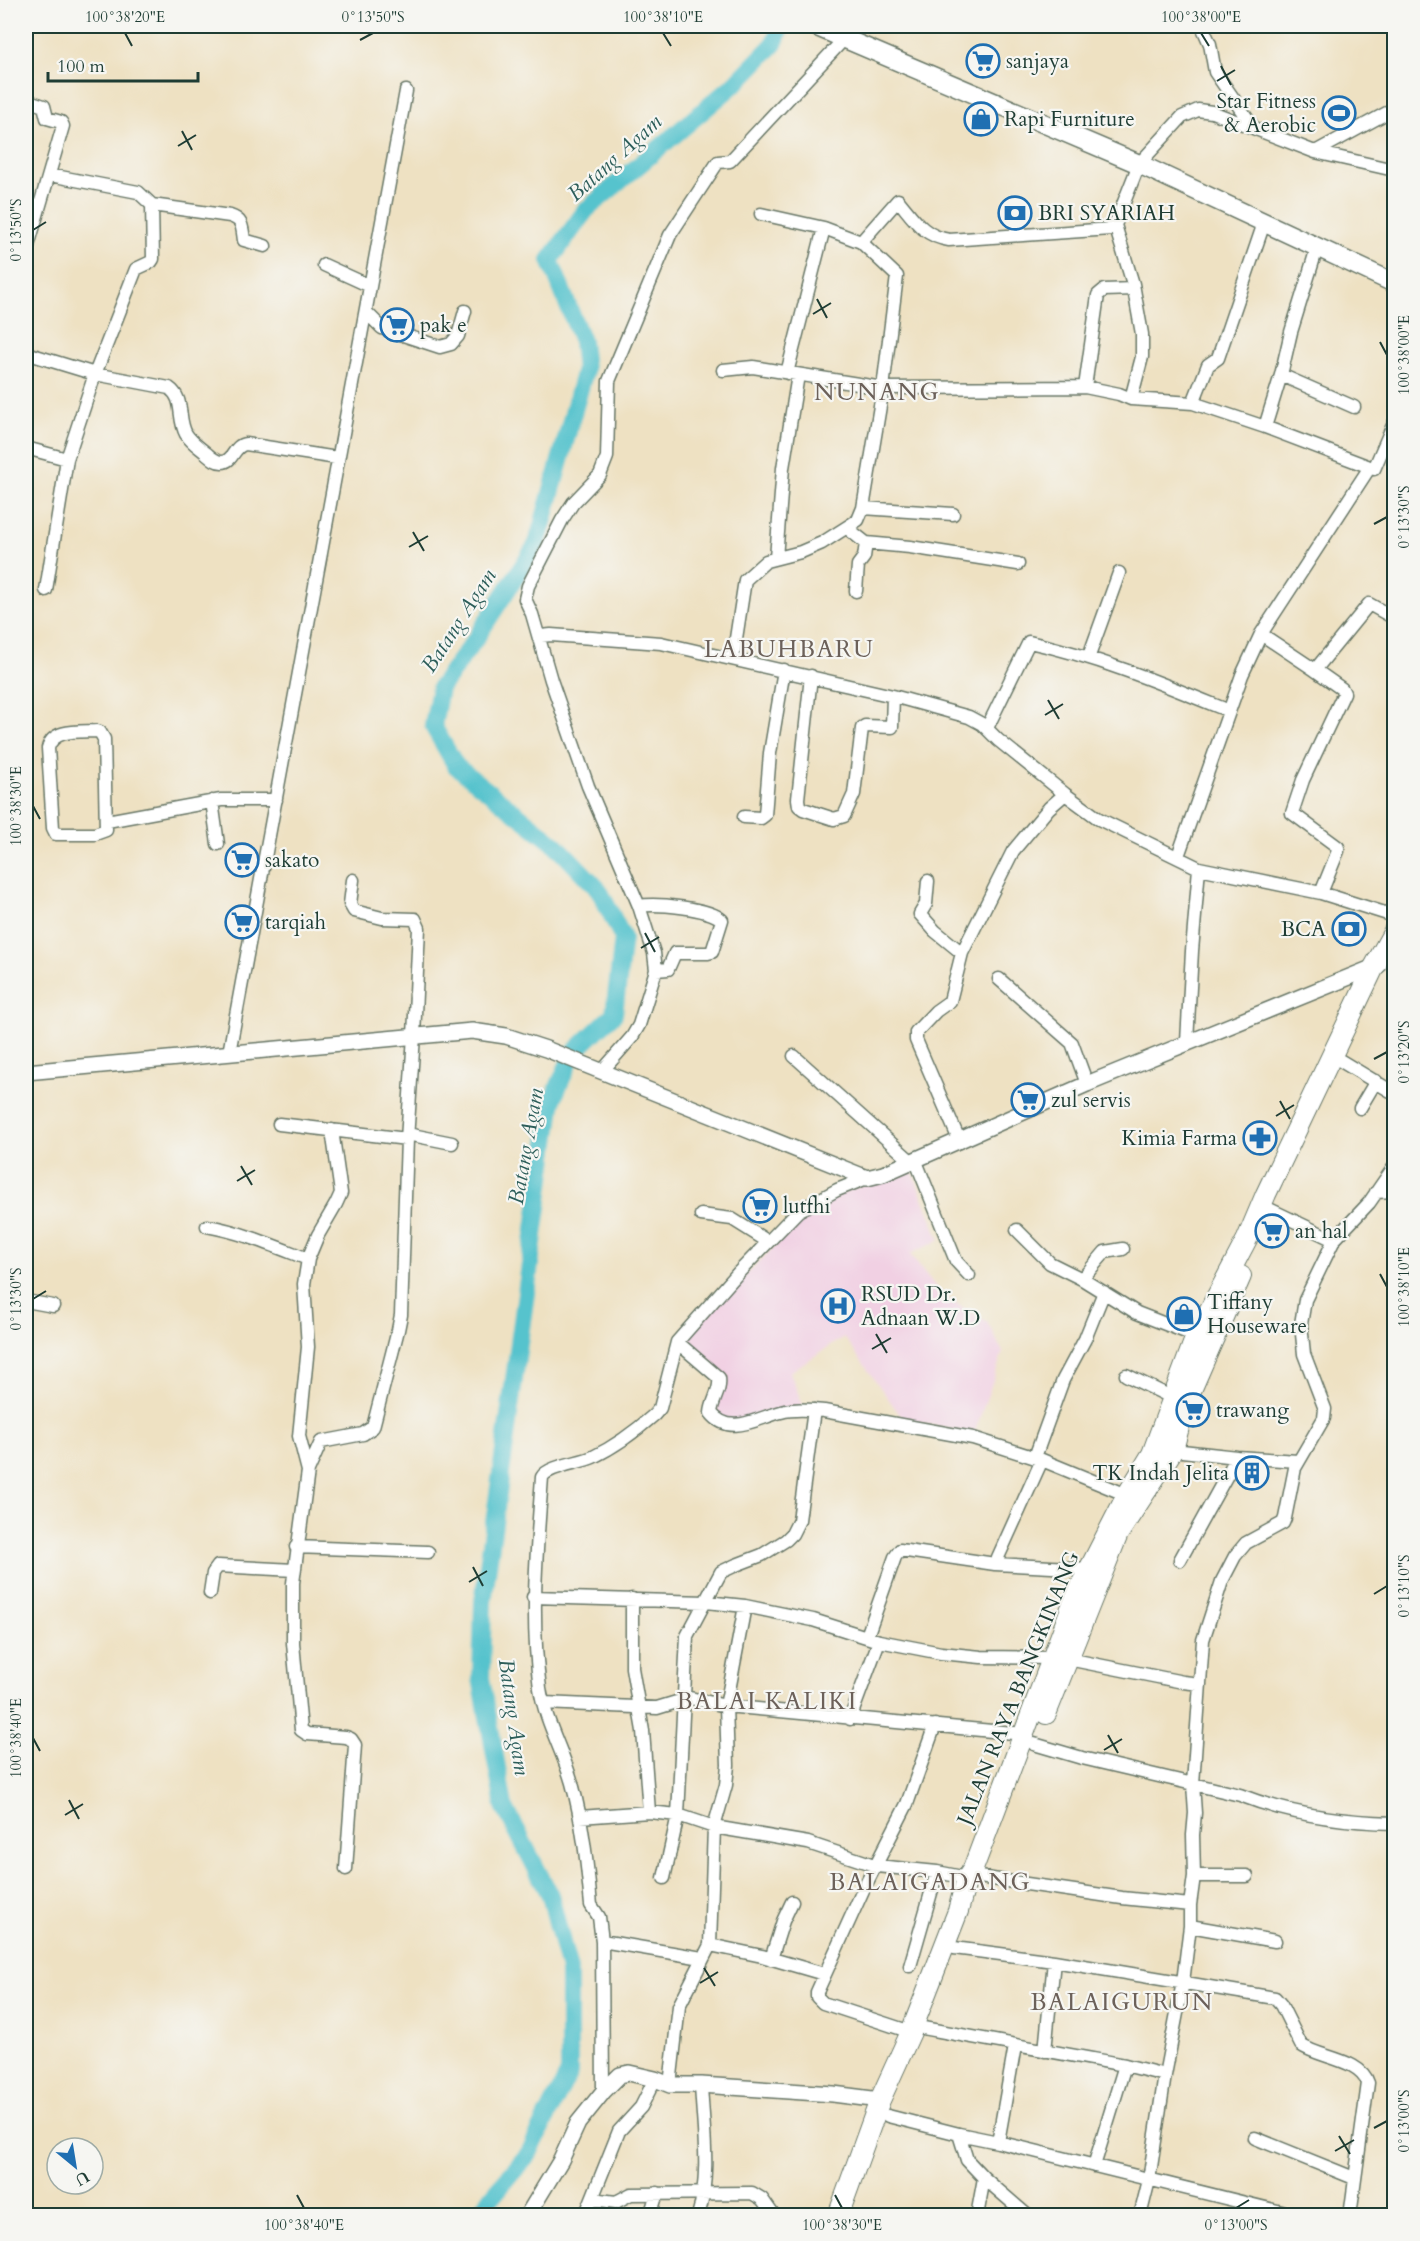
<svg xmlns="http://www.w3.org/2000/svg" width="1420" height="2241" font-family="Cardo,serif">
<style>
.built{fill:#f1d0e3}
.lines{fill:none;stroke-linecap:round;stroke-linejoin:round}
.river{stroke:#56c3cd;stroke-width:18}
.minor-casing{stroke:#677666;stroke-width:15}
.tertiary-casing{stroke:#677666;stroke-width:18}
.primary-casing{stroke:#677666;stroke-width:21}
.trunk-casing{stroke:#677666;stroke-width:22}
.minor{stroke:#fff;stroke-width:12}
.tertiary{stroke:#fff;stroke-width:15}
.primary{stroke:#fff;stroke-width:18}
.trunk{stroke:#fff;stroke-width:20}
.ticks{fill:none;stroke:#1f3d34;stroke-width:2}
.labels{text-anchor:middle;stroke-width:4.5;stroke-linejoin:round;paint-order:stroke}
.poi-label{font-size:21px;fill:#1f3d34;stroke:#f6f6f2;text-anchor:start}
.street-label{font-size:21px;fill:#1f3d34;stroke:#f6f6f2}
.water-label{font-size:22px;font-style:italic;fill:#2d5e5a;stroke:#f6f6f2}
.quarter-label{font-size:24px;letter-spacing:1.5px;fill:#6c615a;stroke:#f6f6f2}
.neatline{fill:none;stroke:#1f3d34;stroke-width:2}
.ticks-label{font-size:15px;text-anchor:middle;fill:#1f3d34}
</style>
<rect width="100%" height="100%" fill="#f6f6f2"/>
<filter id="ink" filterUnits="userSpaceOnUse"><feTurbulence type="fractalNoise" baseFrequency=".0167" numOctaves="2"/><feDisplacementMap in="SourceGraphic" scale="12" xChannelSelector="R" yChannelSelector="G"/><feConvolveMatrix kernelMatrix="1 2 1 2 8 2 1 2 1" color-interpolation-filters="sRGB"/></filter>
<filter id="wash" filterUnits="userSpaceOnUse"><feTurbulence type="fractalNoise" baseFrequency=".008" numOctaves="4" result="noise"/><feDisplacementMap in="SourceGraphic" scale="24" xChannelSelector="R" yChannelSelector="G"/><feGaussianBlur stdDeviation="1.35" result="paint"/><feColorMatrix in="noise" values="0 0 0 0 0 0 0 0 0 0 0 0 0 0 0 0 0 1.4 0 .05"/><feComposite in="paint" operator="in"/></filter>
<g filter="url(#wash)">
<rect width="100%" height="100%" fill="#eee1c2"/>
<!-- built -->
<path class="built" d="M 910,1166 L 940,1240 L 910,1254 L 942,1295 L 987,1322 L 1003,1352 L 974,1434 L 903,1419 L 844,1337 L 790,1372 L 803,1406 L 739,1421 L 721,1419 L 716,1407 L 725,1384 L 681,1340 L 818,1203 Z"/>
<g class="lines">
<!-- river -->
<path class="river" d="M 476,2216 L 529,2153 L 569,2073 L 569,1970 L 550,1895 L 504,1806 L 481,1678 L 483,1602 L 553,1099 L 573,1053 L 614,1014 L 623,938 L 599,890 L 555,844 L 456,766 L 433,726 L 440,688 L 476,638 L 537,544 L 585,370 L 582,341 L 550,260 L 586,210 L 737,82 L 774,44 L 781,26"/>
</g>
</g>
<g filter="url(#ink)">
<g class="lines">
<!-- minor casing -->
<g class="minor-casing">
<path id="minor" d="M 1202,26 L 1210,44 L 1215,72 L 1253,127
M 26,100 L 44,106 L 47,118 L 61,122 L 63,126 L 26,253
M 1315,152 L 1394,170
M 50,175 L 138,192 L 152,205 L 230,216 C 243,220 242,227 244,240 L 265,246
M 861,242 L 898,200 C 914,219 923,236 949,240 L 1111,229 L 1115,225
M 1317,248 L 1291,332 L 1281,375 L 1265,427 L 1370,467
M 324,265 L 370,286
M 366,312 L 382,328 L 440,347 L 451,344 L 458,336 L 465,311
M 26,353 L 95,374 L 169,388 C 185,399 177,418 186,434 C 191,442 199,447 206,453 C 211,457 215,462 222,462 C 234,462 233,445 246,444 L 337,458
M 723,370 L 753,367 L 883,388 L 897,276 L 861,242 L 824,228 L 761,214
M 787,373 L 824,228
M 1281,375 L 1354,407
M 1085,387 L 1098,295 L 1104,290 L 1134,289
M 1131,399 L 1142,357 L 1142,334 L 1133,284 L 1115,225 L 1139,164 L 1182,117 L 1198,110 L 1212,112 L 1315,152 L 1394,109
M 1193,403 L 1208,365 L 1218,358 L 1264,223
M 26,448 L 67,459 L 95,374 L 136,269 L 151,262 L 153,259 L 152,205
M 863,508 L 953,514
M 847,528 L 866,543 L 864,557 L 858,565 L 856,591
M 866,543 L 910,547 L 1018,564
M 776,558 L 783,468 L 798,375
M 46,590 L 67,459
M 1261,634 L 1315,670 L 1369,604 L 1394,618
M 539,639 L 541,636 L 551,635 L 661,643 L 893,696 L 969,717 L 982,724 L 998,740 L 1065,794 L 1099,819 L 1199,868 L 1321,893 L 1394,916
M 1089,656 L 1119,573
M 733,658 L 745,580 L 766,561 L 801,552 L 822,543 L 858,520 L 863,508 L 883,388 L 1085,387 L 1119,394 L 1131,399 L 1193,403 L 1265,427
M 1315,670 L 1342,689 L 1344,693 L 1303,780 L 1292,813 L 1338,847 L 1338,851 L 1321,893
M 811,676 L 798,799 L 799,806 L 803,809 L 834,819 L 844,816 L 854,794 L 862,728 L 865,726 L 892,727 L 893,696
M 987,728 L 1029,642 C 1099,657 1163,684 1229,711
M 97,731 L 100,732 L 104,739 L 106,830 L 95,834 L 56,834 L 53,828 L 48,748 C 53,728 80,732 97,731 Z
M 212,801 L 218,844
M 744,817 L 761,818 L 765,815 L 770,753 L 784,670
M 107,821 L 221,800 L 276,800
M 1178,856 L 1242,675 L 1261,634 L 1370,467 L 1374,469 L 1394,423
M 928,881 L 926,904 L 920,914 L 935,931 L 962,953
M 639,906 C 656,903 710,908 722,920 L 712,952 L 708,953 L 675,953 L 668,969 L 656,970
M 999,979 L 1072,1043 L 1087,1084
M 1187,1042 L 1192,951 L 1199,868
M 229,1053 L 406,91
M 794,1056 L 911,1161
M 1336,1058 L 1394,1093
M 603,1070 L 632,1037 L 639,1025 L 656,970 L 654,953 L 639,906 L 588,786 L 551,680 L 532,614 L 525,599 L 528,586 L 562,520 L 573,503 L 600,475 L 607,457 L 609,381 L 670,235 L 718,162 L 730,161 L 845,38
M 1360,1108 L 1376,1081
M 279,1124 L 407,1139
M 407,1134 L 452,1143
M 960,1142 L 916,1040 L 916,1032 L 936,1011 L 950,1001 L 962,953 L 1013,851 L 1049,808 L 1065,794
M 915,1159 L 956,1261 L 969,1275
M 1376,1192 L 1394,1191
M 1269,1209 L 1334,1240
M 701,1215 L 732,1219 L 767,1241
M 207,1226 C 242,1232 274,1246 308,1259
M 1017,1230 L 1050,1263 L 1082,1279 L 1137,1313 L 1196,1336
M 1082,1279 L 1105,1252 L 1123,1249
M 26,1301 L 53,1306
M 677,1342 L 719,1378 C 721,1391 712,1400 711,1413 C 730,1437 757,1418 781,1412 C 795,1408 810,1410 824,1411 L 973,1438 L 1042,1460 L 1127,1495
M 1126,1375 L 1179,1401
M 1173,1450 L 1237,1457 L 1298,1461
M 1035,1457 L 1063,1380 L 1085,1339 L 1104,1292
M 308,1471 L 299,1436 L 308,1347 L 304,1284 L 308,1259 L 318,1235 L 336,1204 L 341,1193 L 332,1130
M 296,1547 L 428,1552
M 1180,1560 L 1237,1457
M 995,1564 L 1042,1460
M 210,1593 L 213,1573 L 218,1566 L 294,1570
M 533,1597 L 706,1602 L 745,1606 L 813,1620 L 879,1641 L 941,1653 L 981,1657 L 1054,1658
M 632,1599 L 632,1668 L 643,1731 L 649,1812
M 867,1636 L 895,1557 L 900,1550 L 995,1564 L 1089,1569
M 1068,1659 L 1183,1682 L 1200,1684
M 544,1703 L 657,1708 L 690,1698 L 726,1706 L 1024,1734
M 850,1719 L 879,1641
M 1034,1744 L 1082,1758 L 1240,1795 C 1288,1814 1343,1822 1394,1823
M 580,1817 L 649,1812 L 678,1815 L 714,1827 L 808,1843 L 877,1866 L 937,1872 L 967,1878
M 346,1869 L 355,1745 L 351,1739 L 346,1737 L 307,1734 L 301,1730 L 293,1643 L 293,1583 L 308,1471 L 321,1442 L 363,1434 L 373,1427 L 398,1330 L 401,1315 L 407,1139 L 414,1036 L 419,928 L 415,919 L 382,918 L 354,911 L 350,904 L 353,880
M 1194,1876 L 1247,1876
M 979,1877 L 1122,1898 L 1190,1905
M 664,1878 L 678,1815 L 687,1636 L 721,1572 L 736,1565 L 762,1555 L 786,1540 L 792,1534 L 799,1520 L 814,1410
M 1190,1926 L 1275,1941
M 602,1941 L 702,1958
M 710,1945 L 762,1956 L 824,1974
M 954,1948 L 1054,1961 L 1275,1998 L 1281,2005 L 1301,2045 C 1319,2058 1361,2059 1368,2083 L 1350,2216
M 771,1959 L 783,1921 L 792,1902
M 910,1966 L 937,1872
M 923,2028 L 1125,2065 L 1165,2075
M 911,2032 L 823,2003 L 817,1997 L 817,1992 L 864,1888 L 907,1804 L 935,1725
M 1045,2051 L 1054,1961
M 670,2085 L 679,2006 L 710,1945 L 714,1827 L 726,1785 L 728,1765 L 726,1706 L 745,1606
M 603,2092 L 602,1941 L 599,1917 L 591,1905 C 587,1864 583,1823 572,1783 C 563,1751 545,1721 540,1688 C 530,1617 537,1548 542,1477 C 548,1466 580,1463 593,1457 C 614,1447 637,1430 654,1415 L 660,1408 L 677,1342 L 738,1273 L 798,1211 L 837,1190 L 867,1178
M 888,2116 L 959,2134 L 967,2160 L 984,2178 L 1028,2216
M 959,2134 L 998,2142 L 1298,2216
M 1255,2138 L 1354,2178
M 998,2142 L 1015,2046
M 1094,2166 L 1125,2065
M 592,2199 L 616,2202 L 631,2194 L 752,2193 L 762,2199 L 774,2216
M 585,2216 L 619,2131 L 641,2107 L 655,2079
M 650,2216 L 657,2193
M 698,2216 C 711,2174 703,2128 701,2085
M 977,2216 L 984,2178
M 1140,2216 L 1149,2180 L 1165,2075 L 1183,1982 L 1190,1926 L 1190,1905 L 1194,1876 L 1193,1835 L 1195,1813 L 1193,1784 L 1203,1640 L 1222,1581 L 1235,1556 L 1246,1543 L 1283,1523 L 1285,1518 L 1295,1468 L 1324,1418 L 1325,1409 L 1304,1354 L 1301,1324 L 1305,1300 L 1334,1240 L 1369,1203 L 1394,1167"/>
</g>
<!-- tertiary casing -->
<g class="tertiary-casing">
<path id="tertiary" d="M 26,1072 L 472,1031 L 506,1036 L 546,1049 L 867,1178 L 883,1174 L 1087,1084 L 1379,965
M 527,2216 L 561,2160 L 578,2123 L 603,2092 L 620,2075 L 629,2073 L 655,2079 L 670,2085 L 701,2085 L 833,2094 L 880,2100"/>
</g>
<!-- primary casing -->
<g class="primary-casing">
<path id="primary" d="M 815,26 L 1139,164 L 1394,283"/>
</g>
<!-- trunk casing -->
<g class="trunk-casing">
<path id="trunk" d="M 1046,1714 L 1118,1534 L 1173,1450 L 1185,1404 L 1241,1276
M 838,2216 L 880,2100 L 911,2032 L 958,1911 L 967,1878 L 973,1869 L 1076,1595 L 1127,1495 L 1152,1454 L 1196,1336 L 1247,1239 L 1266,1194 L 1374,967 L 1394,931"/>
</g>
<!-- minor -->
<use href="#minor" class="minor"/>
<!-- tertiary -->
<use href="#tertiary" class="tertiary"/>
<!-- primary -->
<use href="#primary" class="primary"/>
<!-- trunk -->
<use href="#trunk" class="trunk"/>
</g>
</g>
<!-- ticks -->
<path class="ticks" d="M 125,33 L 132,46M 663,33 L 671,46M 1201,33 L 1209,46M 360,40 L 373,33M 1221,66 L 1231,85M 1217,81 L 1235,70M 182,131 L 192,150M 178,146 L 196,135M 33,230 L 46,222M 817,299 L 827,318M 813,314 L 831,303M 1380,342 L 1387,355M 1374,524 L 1387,517M 413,532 L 424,551M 409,547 L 428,536M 1048,700 L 1059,719M 1045,715 L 1063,704M 33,806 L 40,819M 645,933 L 655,952M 641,948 L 659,937M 1374,1059 L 1387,1052M 1280,1101 L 1290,1119M 1276,1116 L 1294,1105M 241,1166 L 252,1185M 237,1181 L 255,1170M 1380,1274 L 1387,1287M 33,1299 L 46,1291M 876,1334 L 887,1353M 872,1349 L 891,1338M 473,1567 L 483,1586M 469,1582 L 487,1571M 1374,1594 L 1387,1586M 1108,1735 L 1118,1753M 33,1738 L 40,1751M 1104,1750 L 1122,1739M 69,1800 L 79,1819M 65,1815 L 83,1804M 704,1968 L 715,1986M 700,1983 L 718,1972M 1374,2128 L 1387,2121M 1339,2136 L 1350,2154M 1335,2151 L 1354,2140M 297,2195 L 304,2208M 835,2195 L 842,2208M 1236,2208 L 1249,2200"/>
<!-- icons -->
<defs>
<g id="supermarket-ring" transform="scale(1.725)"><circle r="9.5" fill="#f6f6f2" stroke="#1f6fb2" stroke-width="1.5"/><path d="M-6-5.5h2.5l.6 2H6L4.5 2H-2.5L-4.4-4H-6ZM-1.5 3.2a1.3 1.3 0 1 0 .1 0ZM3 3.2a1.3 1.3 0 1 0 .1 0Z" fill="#1f6fb2"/></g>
<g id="stadium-ring" transform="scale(1.725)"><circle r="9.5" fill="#f6f6f2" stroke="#1f6fb2" stroke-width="1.5"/><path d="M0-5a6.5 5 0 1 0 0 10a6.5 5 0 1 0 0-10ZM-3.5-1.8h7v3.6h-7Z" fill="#1f6fb2"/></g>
<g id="shop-ring" transform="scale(1.725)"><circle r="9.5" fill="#f6f6f2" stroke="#1f6fb2" stroke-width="1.5"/><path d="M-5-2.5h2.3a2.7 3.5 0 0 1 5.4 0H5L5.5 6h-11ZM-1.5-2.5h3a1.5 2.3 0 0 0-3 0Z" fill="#1f6fb2"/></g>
<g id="bank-ring" transform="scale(1.725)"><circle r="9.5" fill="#f6f6f2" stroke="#1f6fb2" stroke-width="1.5"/><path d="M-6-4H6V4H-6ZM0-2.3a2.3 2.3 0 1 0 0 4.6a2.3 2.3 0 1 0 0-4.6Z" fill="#1f6fb2"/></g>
<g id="pharmacy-ring" transform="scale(1.725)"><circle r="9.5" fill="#f6f6f2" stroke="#1f6fb2" stroke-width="1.5"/><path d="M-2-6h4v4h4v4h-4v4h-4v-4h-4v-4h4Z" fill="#1f6fb2"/></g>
<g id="hospital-ring" transform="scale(1.725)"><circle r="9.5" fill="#f6f6f2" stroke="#1f6fb2" stroke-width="1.5"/><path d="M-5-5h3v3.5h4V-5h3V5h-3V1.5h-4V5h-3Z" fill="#1f6fb2"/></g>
<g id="building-ring" transform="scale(1.725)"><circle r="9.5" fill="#f6f6f2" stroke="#1f6fb2" stroke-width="1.5"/><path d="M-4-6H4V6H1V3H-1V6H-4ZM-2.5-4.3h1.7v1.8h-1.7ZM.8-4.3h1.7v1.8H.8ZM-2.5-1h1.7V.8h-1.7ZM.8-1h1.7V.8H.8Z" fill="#1f6fb2"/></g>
</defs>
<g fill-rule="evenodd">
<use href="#supermarket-ring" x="983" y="61"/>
<use href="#stadium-ring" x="1339" y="113"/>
<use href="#shop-ring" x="981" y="119"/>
<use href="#bank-ring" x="1015" y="213"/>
<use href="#supermarket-ring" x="397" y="325"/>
<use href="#supermarket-ring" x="242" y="860"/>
<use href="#supermarket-ring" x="242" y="922"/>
<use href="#bank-ring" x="1349" y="929"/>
<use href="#supermarket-ring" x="1028" y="1100"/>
<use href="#pharmacy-ring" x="1260" y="1138"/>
<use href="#supermarket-ring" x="760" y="1206"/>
<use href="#supermarket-ring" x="1272" y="1231"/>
<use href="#hospital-ring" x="838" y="1306"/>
<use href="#shop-ring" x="1184" y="1314"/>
<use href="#supermarket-ring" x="1193" y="1410"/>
<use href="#building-ring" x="1252" y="1473"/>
</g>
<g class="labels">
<!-- poi labels -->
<g class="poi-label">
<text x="1006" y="68">sanjaya</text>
<text x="1316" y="108" text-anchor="end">Star Fitness<tspan x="1316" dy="24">&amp; Aerobic</tspan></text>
<text x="1004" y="126">Rapi Furniture</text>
<text x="1038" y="220">BRI SYARIAH</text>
<text x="420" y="332">pak e</text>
<text x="265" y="867">sakato</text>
<text x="265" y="929">tarqiah</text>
<text x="1326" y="936" text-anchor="end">BCA</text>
<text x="1051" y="1107">zul servis</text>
<text x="1237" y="1145" text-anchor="end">Kimia Farma</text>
<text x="783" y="1213">lutfhi</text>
<text x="1295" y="1238">an hal</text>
<text x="861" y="1301">RSUD Dr.<tspan x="861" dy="24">Adnaan W.D</tspan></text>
<text x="1207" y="1309">Tiffany<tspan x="1207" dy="24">Houseware</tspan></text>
<text x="1216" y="1417">trawang</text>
<text x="1229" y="1480" text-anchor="end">TK Indah Jelita</text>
</g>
<!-- street labels -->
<g class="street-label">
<text transform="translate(1018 1688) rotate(-68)" y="7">JALAN RAYA BANGKINANG</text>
</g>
<!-- water labels -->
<g class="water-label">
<text transform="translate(614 157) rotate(-42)" y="8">Batang Agam</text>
<text transform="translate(458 620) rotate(-57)" y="8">Batang Agam</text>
<text transform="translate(525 1146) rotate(-80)" y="8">Batang Agam</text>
<text transform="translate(515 1717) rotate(82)" y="8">Batang Agam</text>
</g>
<!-- quarter labels -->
<g class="quarter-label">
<text x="877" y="400">NUNANG</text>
<text x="789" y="657">LABUHBARU</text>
<text x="767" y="1709">BALAI KALIKI</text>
<text x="930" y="1890">BALAIGADANG</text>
<text x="1122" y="2010">BALAIGURUN</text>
</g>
</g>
<!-- margin -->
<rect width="1420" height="2241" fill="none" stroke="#f6f6f2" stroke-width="66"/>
<!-- north arrow -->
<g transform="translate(75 2166) rotate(150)"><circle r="28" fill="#f6f6f2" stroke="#a0aca6" stroke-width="1.5"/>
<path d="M0-4.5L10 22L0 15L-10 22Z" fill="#1f6fb2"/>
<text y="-9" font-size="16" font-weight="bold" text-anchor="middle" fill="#1f3d34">U</text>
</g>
<!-- scale -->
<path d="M48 72v9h150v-9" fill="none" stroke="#1f3d34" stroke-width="3"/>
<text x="57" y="72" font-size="18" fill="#1f3d34" stroke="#f6f6f2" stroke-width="4.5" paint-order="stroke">100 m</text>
<rect x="33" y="33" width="1354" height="2175" class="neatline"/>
<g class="ticks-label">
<text x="125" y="22">100°38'20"E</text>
<text x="373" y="22">0°13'50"S</text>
<text x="663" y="22">100°38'10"E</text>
<text x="1201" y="22">100°38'00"E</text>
<text transform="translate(16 230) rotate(-90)" y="5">0°13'50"S</text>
<text transform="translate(1404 355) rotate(-90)" y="5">100°38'00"E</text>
<text transform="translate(1404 517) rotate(-90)" y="5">0°13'30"S</text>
<text transform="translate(16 806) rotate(-90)" y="5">100°38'30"E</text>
<text transform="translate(1404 1052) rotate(-90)" y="5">0°13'20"S</text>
<text transform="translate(1404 1287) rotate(-90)" y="5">100°38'10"E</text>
<text transform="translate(16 1299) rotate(-90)" y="5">0°13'30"S</text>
<text transform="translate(1404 1586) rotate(-90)" y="5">0°13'10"S</text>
<text transform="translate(16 1738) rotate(-90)" y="5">100°38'40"E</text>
<text transform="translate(1404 2121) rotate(-90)" y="5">0°13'00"S</text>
<text x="304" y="2230">100°38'40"E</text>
<text x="842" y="2230">100°38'30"E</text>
<text x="1236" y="2230">0°13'00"S</text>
</g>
</svg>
